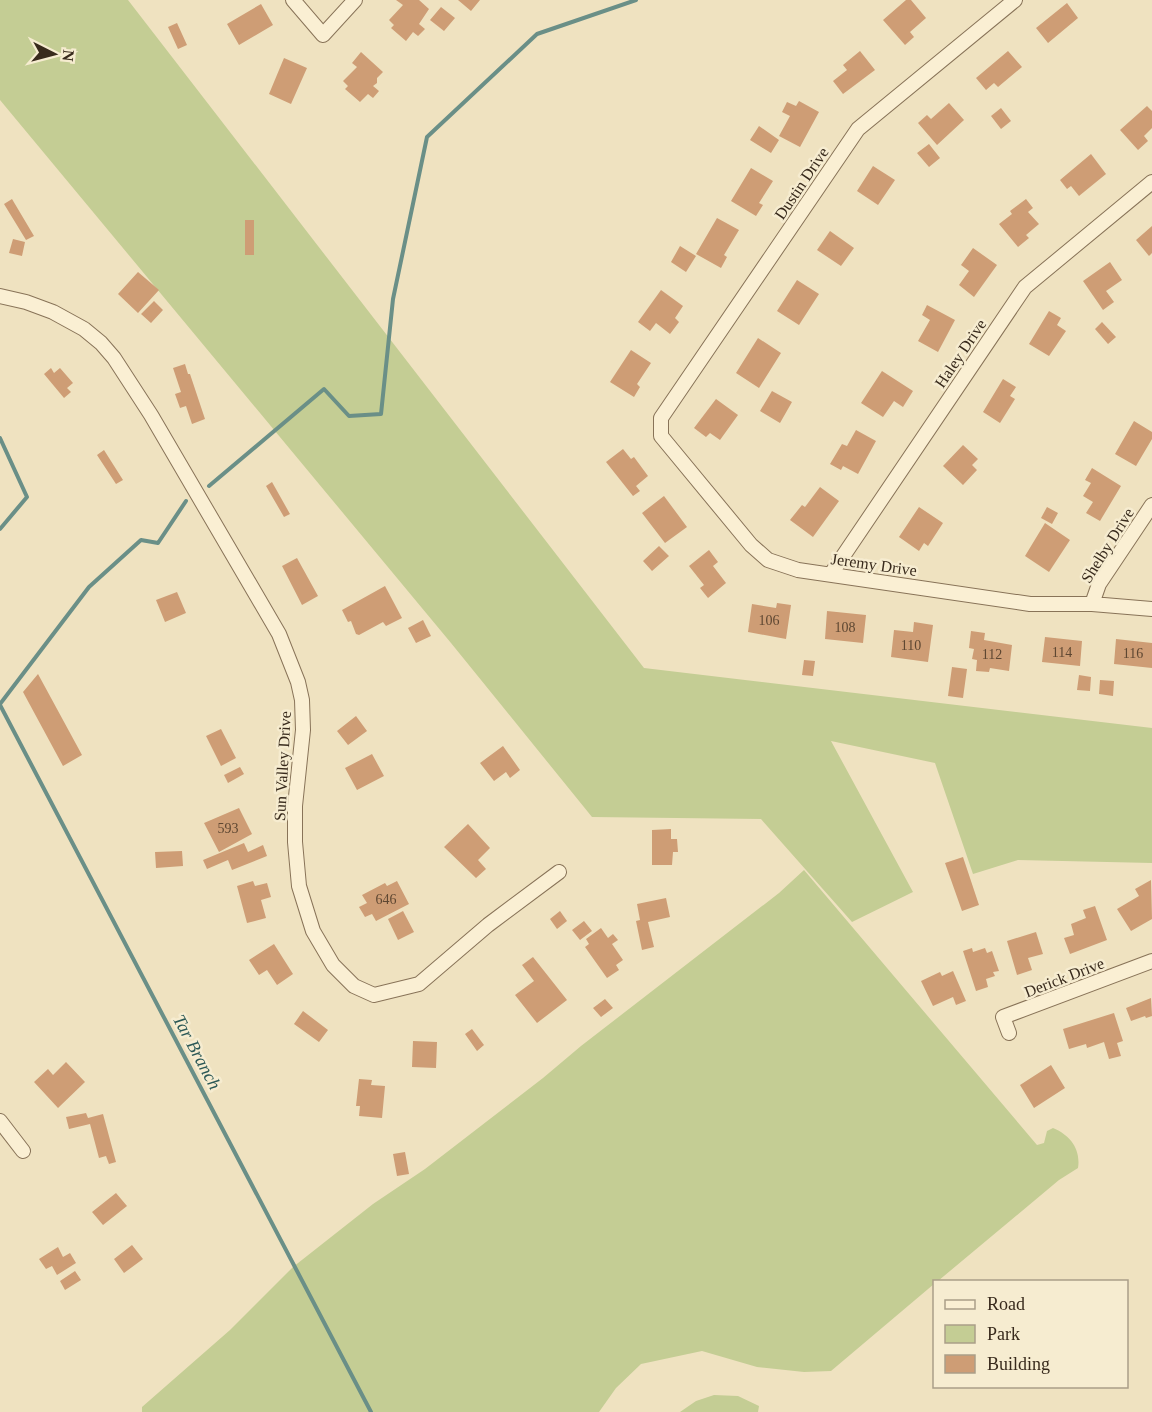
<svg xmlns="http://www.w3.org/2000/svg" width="1152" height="1412" font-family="'Times New Roman',serif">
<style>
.green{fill:#c4cd94}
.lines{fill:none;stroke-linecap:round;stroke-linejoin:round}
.stream{stroke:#6a8f87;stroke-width:4}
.building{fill:#ce9d75}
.minor-casing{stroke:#887358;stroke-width:16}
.minor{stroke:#faefd3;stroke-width:14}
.labels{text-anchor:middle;stroke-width:5;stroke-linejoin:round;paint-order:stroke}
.number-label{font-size:14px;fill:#5e4732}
.street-label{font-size:16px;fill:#382a1c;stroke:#f6ecd0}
.water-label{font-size:18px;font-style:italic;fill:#2b5856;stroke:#f6ecd0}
</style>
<rect width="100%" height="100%" fill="#efe2c0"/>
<!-- green -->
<path class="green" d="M 0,0 L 128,0 L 644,668 L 1152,728 L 1152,863 L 1018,860 L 973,874 L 935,763 L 831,741 L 913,892 L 852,922 L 761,819 L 592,817 L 451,643 L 0,100 Z
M 804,870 L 1037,1145 L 1044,1143 L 1047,1131 L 1053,1128 C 1070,1135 1081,1149 1078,1168 L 1059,1180 L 938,1281 L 934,1282 L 934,1284 L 831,1371 L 804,1372 L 757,1367 L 702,1351 L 641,1364 L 616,1388 L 599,1412 L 142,1412 L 142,1407 L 230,1330 L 293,1267 L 373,1204 L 425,1169 L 543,1078 L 581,1046 L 779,893 Z
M 714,1395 L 738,1396 L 759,1406 L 758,1412 L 680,1412 L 696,1401 Z"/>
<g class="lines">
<!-- stream -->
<path class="stream" d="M 0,438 L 27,497 L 0,529
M 209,486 L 324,389 L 349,416 L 381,414 L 393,299 L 427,137 L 537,34 L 636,0
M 0,704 L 89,587 L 141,540 L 158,543 L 186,501
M 0,705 L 371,1412"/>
</g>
<!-- building -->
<path class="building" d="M 396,0 L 419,0 L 429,9 L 419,24 L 425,29 L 418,36 L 413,32 L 406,41 L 391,28 L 394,25 L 389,20 L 403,5 Z
M 458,0 L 480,0 L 471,11 Z
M 906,0 L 911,0 L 926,18 L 910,32 L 914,37 L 905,45 L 883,20 Z
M 1067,3 L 1078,18 L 1048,43 L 1036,28 Z
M 261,4 L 273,25 L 239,45 L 227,24 Z
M 441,7 L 455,18 L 444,31 L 430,20 Z
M 177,23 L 187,45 L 178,49 L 168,27 Z
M 860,51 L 875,70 L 843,94 L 833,81 L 847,70 L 843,65 Z
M 1008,51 L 1022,67 L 998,87 L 994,83 L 986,90 L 976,78 Z
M 361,52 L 383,72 L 377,78 L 377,83 L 373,86 L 379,91 L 373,98 L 368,94 L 360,102 L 345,89 L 348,86 L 343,81 L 357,67 L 352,63 Z
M 284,58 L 307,68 L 291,104 L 269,94 Z
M 799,101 L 819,112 L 800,147 L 779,136 L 790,116 L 782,112 L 787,102 L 796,106 Z
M 949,103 L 964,120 L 937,145 L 918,123 L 927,115 L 931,119 Z
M 1147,106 L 1152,111 L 1152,128 L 1144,136 L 1148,141 L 1138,150 L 1120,130 Z
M 1001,108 L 1011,121 L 1001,129 L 991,116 Z
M 759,126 L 779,140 L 771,153 L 750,140 Z
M 929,144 L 940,158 L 929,167 L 917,153 Z
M 1091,154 L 1106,174 L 1079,196 L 1071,186 L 1067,189 L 1060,180 Z
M 873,166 L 895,180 L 878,205 L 857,191 Z
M 751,168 L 773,181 L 759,203 L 763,205 L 756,216 L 731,201 Z
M 12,199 L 34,236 L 26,240 L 4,204 Z
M 1026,199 L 1033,208 L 1028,212 L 1039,224 L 1026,235 L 1029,238 L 1018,247 L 999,224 L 1012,214 L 1010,211 Z
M 717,218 L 739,230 L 724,255 L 727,257 L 721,268 L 696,254 Z
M 245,220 L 254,220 L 254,255 L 245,255 Z
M 1152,226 L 1152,253 L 1149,256 L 1136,240 Z
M 830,231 L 854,248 L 841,266 L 817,250 Z
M 13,239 L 25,242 L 22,256 L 9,253 Z
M 680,246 L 696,256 L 686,272 L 671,262 Z
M 973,248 L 997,265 L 974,297 L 959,285 L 969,271 L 961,265 Z
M 1110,262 L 1122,280 L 1106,291 L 1114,302 L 1103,310 L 1083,281 Z
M 138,272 L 159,290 L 138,313 L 118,294 Z
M 797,280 L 819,294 L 799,325 L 777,311 Z
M 661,290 L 683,306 L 675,318 L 679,322 L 670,334 L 656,323 L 650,331 L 638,322 Z
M 154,301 L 163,310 L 151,323 L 141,314 Z
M 927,305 L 955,320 L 938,352 L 918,341 L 930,320 L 922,315 Z
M 1049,311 L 1061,318 L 1057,325 L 1066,331 L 1049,356 L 1029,344 Z
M 1102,322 L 1116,337 L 1108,344 L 1095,329 Z
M 758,338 L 781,353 L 759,388 L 736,373 Z
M 631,350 L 651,363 L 637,384 L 640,387 L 634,397 L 610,382 Z
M 185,364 L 188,374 L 190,374 L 205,419 L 192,424 L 186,406 L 180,408 L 175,394 L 181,392 L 173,368 Z
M 51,368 L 54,373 L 60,368 L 73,383 L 67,388 L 71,392 L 64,398 L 44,374 Z
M 882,371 L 913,391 L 903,407 L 894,401 L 883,417 L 861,403 Z
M 1003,379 L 1016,387 L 1010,396 L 1015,399 L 1000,423 L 983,412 Z
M 772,391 L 792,402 L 780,423 L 760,411 Z
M 716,399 L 738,415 L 720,440 L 710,433 L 706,437 L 694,428 Z
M 1134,421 L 1152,432 L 1152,439 L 1136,466 L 1115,454 Z
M 856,430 L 876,441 L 858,474 L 843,466 L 841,470 L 830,464 L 842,444 L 847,446 Z
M 963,445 L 978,459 L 972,465 L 977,470 L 963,485 L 943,466 Z
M 623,449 L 631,459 L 634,457 L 648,476 L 636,486 L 640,491 L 633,496 L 606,462 Z
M 104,450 L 123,480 L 116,484 L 97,455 Z
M 1092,468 L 1121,486 L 1100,521 L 1086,513 L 1093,502 L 1083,496 L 1091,483 L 1085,480 Z
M 272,482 L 290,514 L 284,517 L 266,486 Z
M 820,487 L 839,501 L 813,537 L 790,520 L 802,505 L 805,507 Z
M 664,496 L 687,527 L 665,543 L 642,513 Z
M 919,507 L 943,523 L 928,546 L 924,543 L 919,551 L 899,537 Z
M 1047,507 L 1058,513 L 1052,524 L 1041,518 Z
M 1045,523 L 1070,540 L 1049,572 L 1025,556 Z
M 659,546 L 669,556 L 652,571 L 643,561 Z
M 709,550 L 718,562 L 713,566 L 726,583 L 708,598 L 700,588 L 704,585 L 689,566 Z
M 297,558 L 318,596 L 302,605 L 282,566 Z
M 385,586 L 402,618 L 386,626 L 383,622 L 359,635 L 356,634 L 351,621 L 348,622 L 342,610 Z
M 177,592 L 186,613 L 165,622 L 156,600 Z
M 777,603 L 791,605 L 786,639 L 748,632 L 752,604 L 776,608 Z
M 827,611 L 866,615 L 863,643 L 825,639 Z
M 423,620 L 431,636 L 416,643 L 408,628 Z
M 914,622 L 933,625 L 928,662 L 891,657 L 894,630 L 913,632 Z
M 971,631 L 985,633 L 984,640 L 1012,645 L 1009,671 L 990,668 L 989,672 L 976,671 L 977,660 L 972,659 L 974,649 L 969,648 Z
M 1045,637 L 1082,641 L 1080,666 L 1042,662 Z
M 1116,639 L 1152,643 L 1152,668 L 1114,664 Z
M 804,660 L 815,661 L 813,676 L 802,675 Z
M 952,667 L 967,669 L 963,698 L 948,696 Z
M 38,674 L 82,755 L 63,766 L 23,692 Z
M 1079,675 L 1091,677 L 1090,691 L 1077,690 Z
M 1100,680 L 1114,681 L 1113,696 L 1099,694 Z
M 356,716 L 367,731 L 348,745 L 337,731 Z
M 221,729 L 236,758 L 221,766 L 206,736 Z
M 503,746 L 520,770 L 510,778 L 506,772 L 494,781 L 480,763 Z
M 372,754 L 384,776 L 357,790 L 345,768 Z
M 240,767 L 244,774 L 228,783 L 224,775 Z
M 239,808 L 252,834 L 219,852 L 204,823 Z
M 468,824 L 490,848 L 478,860 L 486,869 L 476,878 L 444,847 Z
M 671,829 L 671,839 L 677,839 L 678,852 L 673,852 L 672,865 L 652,865 L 652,830 Z
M 244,843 L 248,852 L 263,845 L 267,856 L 232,870 L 228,860 L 207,869 L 203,860 Z
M 182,851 L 183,866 L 156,868 L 155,852 Z
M 963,857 L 979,905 L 962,911 L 945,863 Z
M 1151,880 L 1152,919 L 1131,931 L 1117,909 L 1139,896 L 1135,889 Z
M 253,881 L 255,886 L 267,883 L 271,897 L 261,900 L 266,918 L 247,923 L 237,886 Z
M 397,881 L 409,904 L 376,921 L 372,914 L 365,917 L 359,907 L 367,903 L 362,895 L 385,883 L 387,886 Z
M 666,898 L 670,917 L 648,922 L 654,947 L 642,950 L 636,921 L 640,920 L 637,904 Z
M 1095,906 L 1107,940 L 1070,954 L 1064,938 L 1074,935 L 1071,924 L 1086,918 L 1083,910 Z
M 403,911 L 414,932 L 398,940 L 388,919 Z
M 560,911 L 567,921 L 557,929 L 550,919 Z
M 584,921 L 592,931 L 580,940 L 572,930 Z
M 601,928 L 608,938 L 613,934 L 618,940 L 612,944 L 623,960 L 616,965 L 619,970 L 607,978 L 585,947 L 589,944 L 586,939 Z
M 1036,932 L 1043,954 L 1028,958 L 1032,970 L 1017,975 L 1007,941 Z
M 274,944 L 293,974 L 277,985 L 267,970 L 259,975 L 249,960 Z
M 972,948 L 973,952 L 985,948 L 987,953 L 992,951 L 999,971 L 993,972 L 995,976 L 986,979 L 988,987 L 976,991 L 963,951 Z
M 533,957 L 567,1000 L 537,1023 L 515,995 L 534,981 L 522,965 Z
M 953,971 L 966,1001 L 956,1005 L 953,997 L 933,1006 L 921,981 L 940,972 L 942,976 Z
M 1151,998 L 1152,1016 L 1146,1018 L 1145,1016 L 1131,1021 L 1126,1008 Z
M 605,999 L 613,1008 L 601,1017 L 593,1008 Z
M 303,1011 L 328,1030 L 319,1042 L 294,1024 Z
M 1114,1013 L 1123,1041 L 1117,1043 L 1121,1056 L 1109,1059 L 1104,1042 L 1087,1048 L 1086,1044 L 1069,1049 L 1063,1029 Z
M 472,1029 L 484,1045 L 477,1051 L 465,1034 Z
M 413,1041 L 437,1042 L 436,1068 L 412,1067 Z
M 66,1062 L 85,1082 L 58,1108 L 34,1082 L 48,1069 L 53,1075 Z
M 1051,1065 L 1065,1088 L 1034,1108 L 1020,1085 Z
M 359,1079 L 372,1080 L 371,1085 L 385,1086 L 382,1118 L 359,1116 L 360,1106 L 356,1106 Z
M 86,1113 L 88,1118 L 103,1114 L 116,1162 L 109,1164 L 106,1156 L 99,1158 L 90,1124 L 69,1129 L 66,1117 Z
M 405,1152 L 409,1174 L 397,1176 L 393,1154 Z
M 116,1193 L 127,1206 L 103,1225 L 92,1212 Z
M 132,1245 L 143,1259 L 124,1273 L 114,1259 Z
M 58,1247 L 63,1257 L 70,1253 L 76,1263 L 57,1275 L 52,1266 L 46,1269 L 39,1259 Z
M 75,1271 L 81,1280 L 65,1290 L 60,1281 Z"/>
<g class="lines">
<!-- minor casing -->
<g class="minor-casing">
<path id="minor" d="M 293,0 L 323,35 L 355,0
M 1015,0 L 858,129 L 661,418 L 661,436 L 751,545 L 768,560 L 798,570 L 1030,604 L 1092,604 L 1152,609
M 0,296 L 26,302 L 53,312 L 84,329 L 101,343 L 114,358 L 151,415 L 279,634 L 298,682 L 302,700 L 303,730 L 295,806 L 295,842 L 299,886 L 313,931 L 333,965 L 354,986 L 374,995 L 419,984 L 488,925 L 559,872
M 831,574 L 1025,287 L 1152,182
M 1092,604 L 1099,584 L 1152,505
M 1009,1033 L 1003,1017 L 1152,961
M 0,1121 L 23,1151"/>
</g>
<!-- minor -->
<use href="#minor" class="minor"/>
</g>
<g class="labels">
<!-- number labels -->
<g class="number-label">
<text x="769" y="625">106</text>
<text x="845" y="632">108</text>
<text x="911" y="650">110</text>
<text x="1062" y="657">114</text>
<text x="1133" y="658">116</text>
<text x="992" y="659">112</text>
<text x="228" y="833">593</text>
<text x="386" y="904">646</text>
</g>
<!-- street labels -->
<g class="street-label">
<text transform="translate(801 183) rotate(-56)" y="6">Dustin Drive</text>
<text transform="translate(960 353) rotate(-56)" y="6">Haley Drive</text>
<text transform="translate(1107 545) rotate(-58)" y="6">Shelby Drive</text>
<text transform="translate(874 564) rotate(8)" y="6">Jeremy Drive</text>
<text transform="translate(282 766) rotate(-87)" y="6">Sun Valley Drive</text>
<text transform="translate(1064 977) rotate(-21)" y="6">Derick Drive</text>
</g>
<!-- water labels -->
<g class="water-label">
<text transform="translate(197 1052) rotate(62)" y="6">Tar Branch</text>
</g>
</g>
<!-- legend -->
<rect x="933" y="1280" width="195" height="108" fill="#f6ecd0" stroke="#aa9e88" stroke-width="1.5"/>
<rect x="945" y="1300" width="30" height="9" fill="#faefd3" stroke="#aa9e88" stroke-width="1.5"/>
<text x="987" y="1310" font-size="18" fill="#382a1c">Road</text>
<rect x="945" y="1325" width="30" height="18" fill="#c4cd94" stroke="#aa9e88" stroke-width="1.5"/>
<text x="987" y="1340" font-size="18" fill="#382a1c">Park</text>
<rect x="945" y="1355" width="30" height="18" fill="#ce9d75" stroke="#aa9e88" stroke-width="1.5"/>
<text x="987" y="1370" font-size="18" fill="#382a1c">Building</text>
<!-- north arrow -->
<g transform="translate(54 54) rotate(96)" stroke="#f6ecd0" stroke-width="4.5" paint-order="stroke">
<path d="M0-4.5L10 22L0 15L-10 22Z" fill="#382a1c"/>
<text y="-9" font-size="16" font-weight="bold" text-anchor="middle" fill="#382a1c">N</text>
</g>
</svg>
